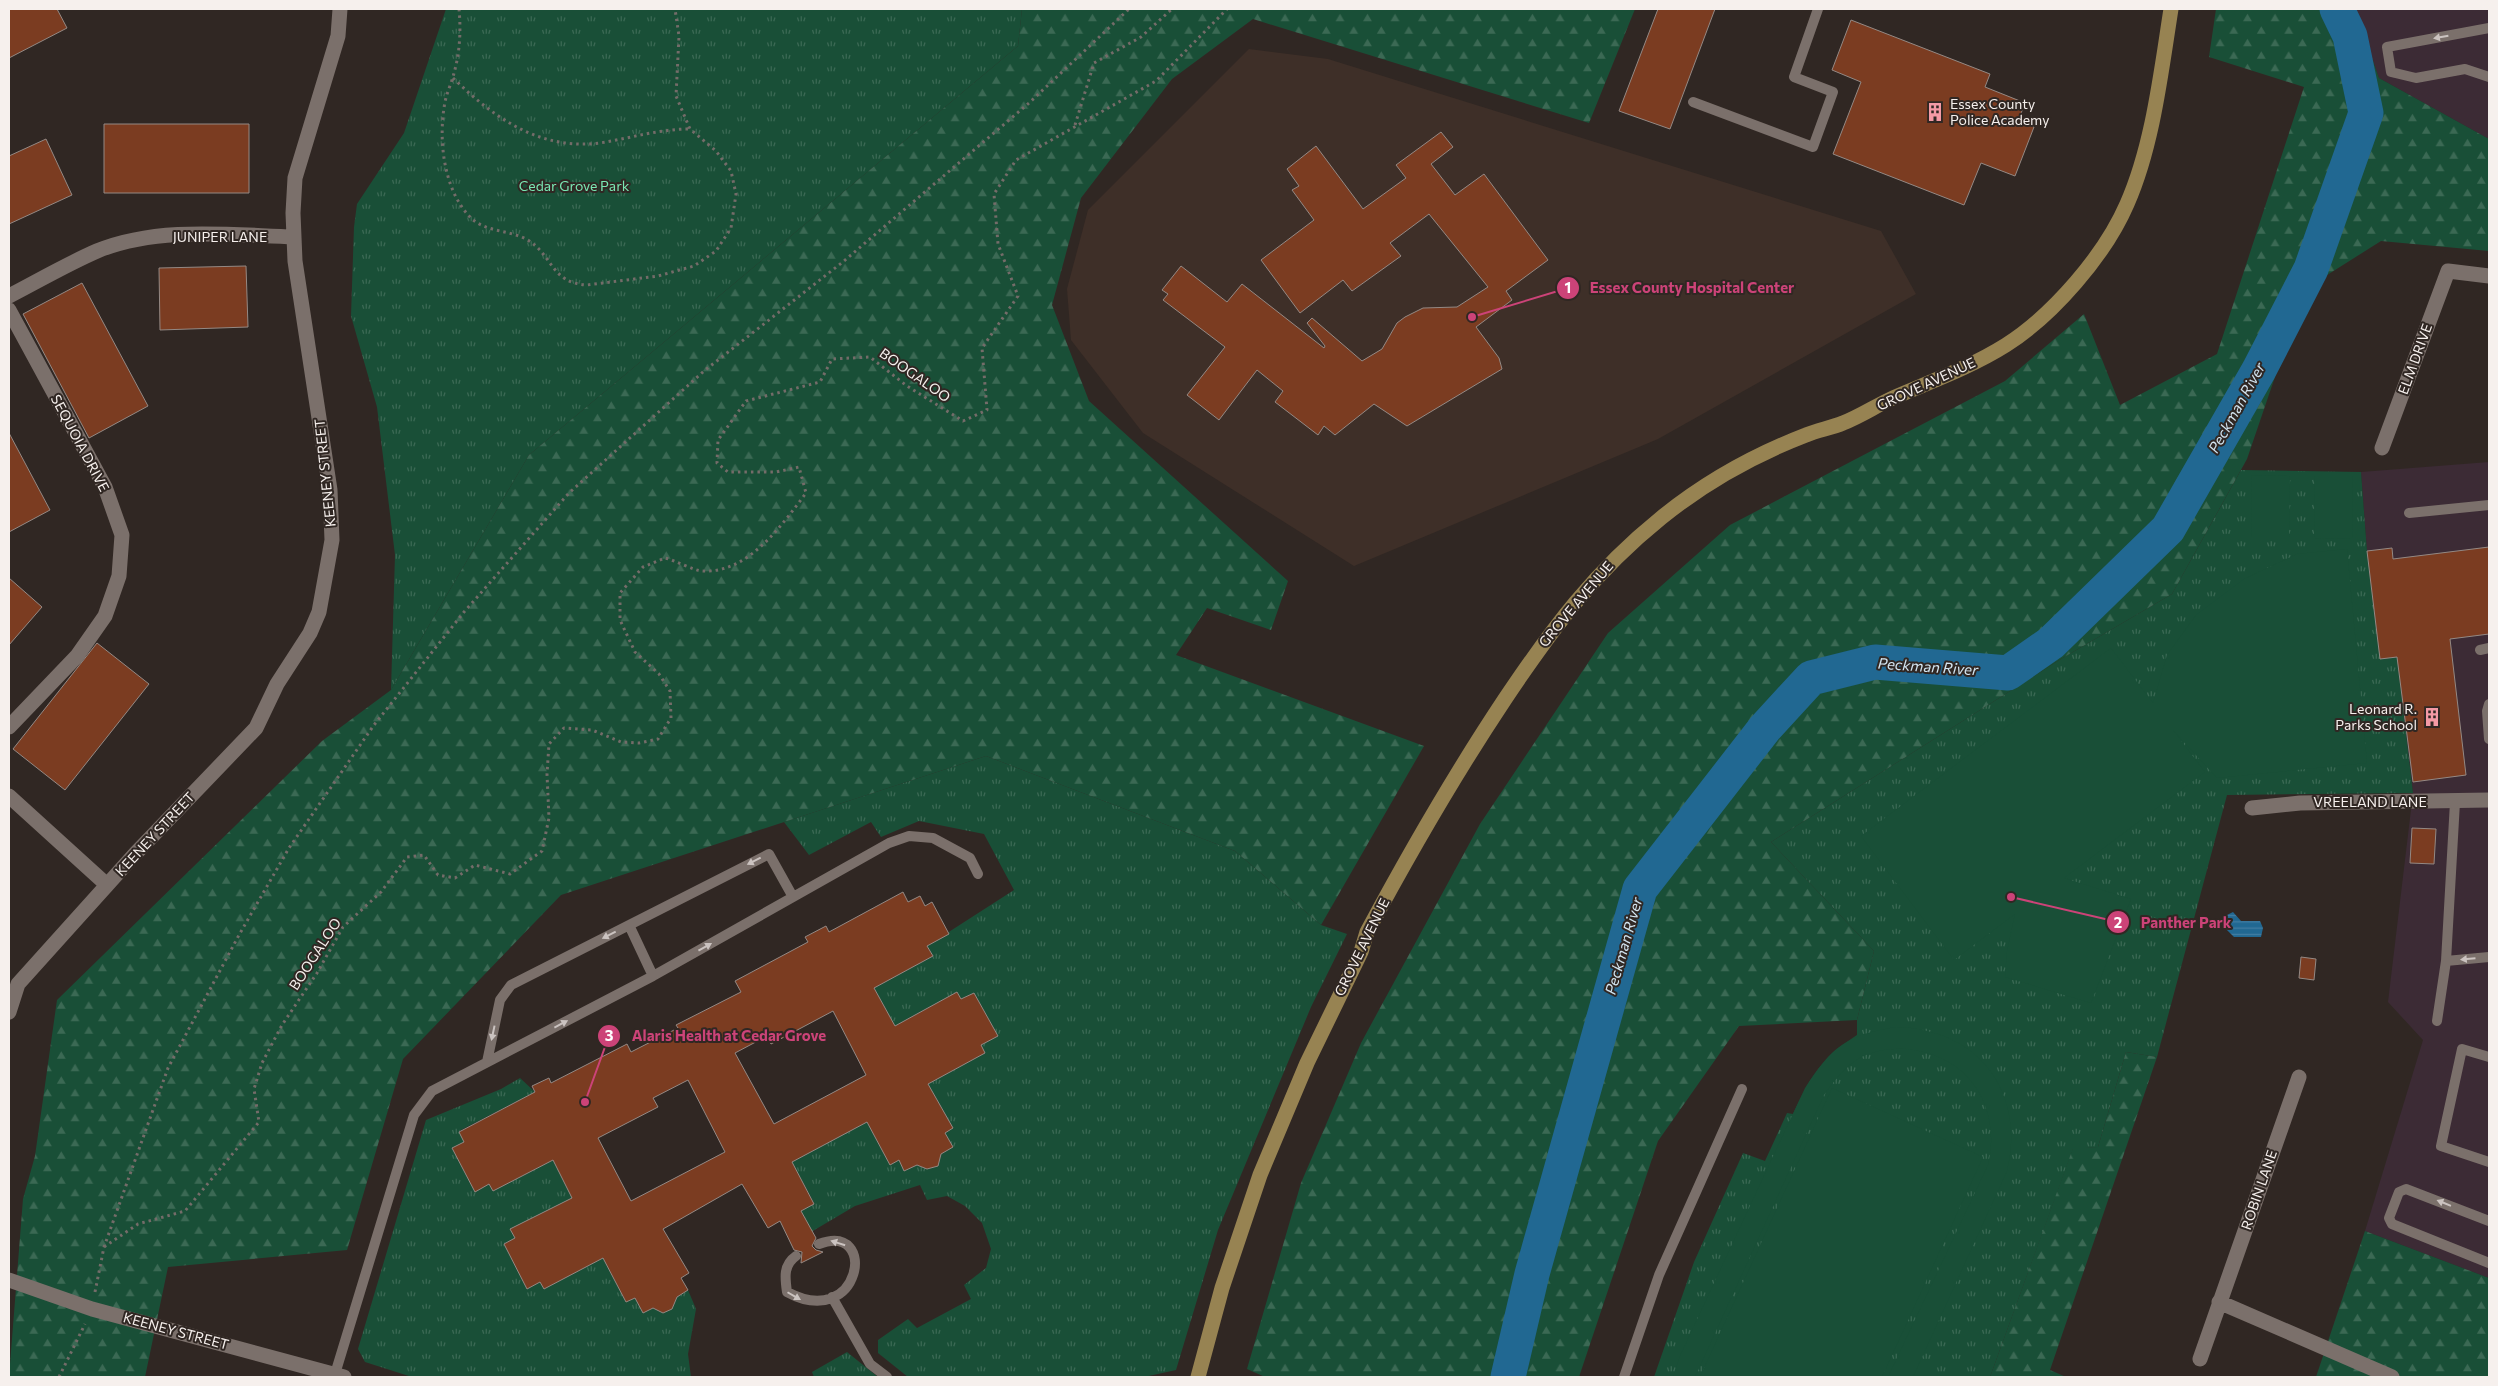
<svg xmlns="http://www.w3.org/2000/svg" width="2498" height="1386" font-family="Commissioner,sans-serif">
<style>
.commercial{fill:#3c2b35}
.built{fill:#3e2f28}
.grass{fill:url(#grass-tufts)}
.forest{fill:url(#forest-firs)}
.pitch{fill:#194f37}
.water{fill:url(#water-rules)}
.lines{fill:none;stroke-linecap:round;stroke-linejoin:round}
.river{stroke:#216892;stroke-width:35}
.building{fill:#7b3c21;stroke:#948984;fill-rule:evenodd}
.path{stroke:#746c69;stroke-width:3;stroke-dasharray:2.5 4;stroke-linecap:butt}
.lane{stroke:#7b706b;stroke-width:10}
.street{stroke:#7b706b;stroke-width:15}
.secondary{stroke:#978352;stroke-width:15}
.oneway{fill:#cbc3c0}
.labels{text-anchor:middle;stroke-width:4;stroke-linejoin:round;paint-order:stroke}
.poi-label{font-size:14px;fill:#f6f0ed;stroke:#302723;text-anchor:start}
.park-label{font-size:14px;fill:#7ae7b3;stroke:#302723}
.street-label{font-size:14px;fill:#f6f0ed;stroke:#302723}
.water-label{font-size:15px;font-style:italic;fill:#d3e5f1;stroke:#302723}
.leader{fill:none;stroke:#cc4378;stroke-width:2}
.callout-dot{fill:#cc4378;stroke:#302723;stroke-width:2}
.mark-label{font-size:15px;text-anchor:middle;font-weight:bold;fill:#fff}
.callout-label{font-size:15px;text-anchor:middle;font-weight:bold;fill:#cc4378;stroke:#302723;stroke-width:4;stroke-linejoin:round;paint-order:stroke}
</style>
<defs>
<pattern id="grass-tufts" width="24" height="20" patternUnits="userSpaceOnUse" patternTransform="scale(1.25)"><rect width="24" height="20" fill="#194f37"/><path d="M3 7l-1-3M5 7V3M7 7l1-3M15 17l-1-3M17 17v-4M19 17l1-3" fill="none" stroke="#3b6954"/></pattern>
<pattern id="forest-firs" width="22" height="20" patternUnits="userSpaceOnUse" patternTransform="scale(1.25)"><rect width="22" height="20" fill="#194f37"/><path d="M5 1l3.5 6h-7zM16 11l3.5 6h-7z" fill="#3b6954"/></pattern>
<pattern id="water-rules" width="6" height="5" patternUnits="userSpaceOnUse" patternTransform="scale(1.25)"><rect width="6" height="5" fill="#216892"/><path d="M0 2.5h6" fill="none" stroke="#427ea2"/></pattern>
</defs>
<rect width="100%" height="100%" fill="#302723"/>
<!-- commercial -->
<path class="commercial" d="M 2355,9 L 2489,9 L 2489,139 L 2379,78 Z
M 2489,462 L 2489,1278 L 2365,1231 L 2423,1040 L 2388,1002 L 2413,793 L 2397,658 L 2380,659 L 2367,551 L 2361,472 Z"/>
<!-- built -->
<path class="built" d="M 1249,49 L 1328,59 L 1881,231 L 1916,294 L 1658,439 L 1354,566 L 1143,433 L 1071,340 L 1067,289 L 1088,210 Z"/>
<!-- grass -->
<path class="grass" d="M 446,9 L 1022,9 L 1018,46 L 529,455 L 391,690 L 395,555 L 377,407 L 351,316 L 354,227 L 357,204 L 404,133 Z
M 2241,470 L 2361,472 L 2367,551 L 2380,659 L 2397,657 L 2413,793 L 2227,795 L 2157,1057 L 2126,1052 L 2098,1147 L 2073,1149 L 1990,1377 L 1654,1377 L 1694,1262 L 1743,1153 L 1765,1161 L 1787,1113 L 1793,1114 C 1810,1077 1822,1058 1857,1035 L 1857,1020 L 1874,951 L 1771,842 L 2061,659 L 2172,594 Z
M 986,756 L 1235,851 L 1321,925 L 1347,934 L 1311,1007 L 1218,1230 L 1176,1370 L 1144,1377 L 908,1377 L 878,1353 L 878,1340 L 908,1319 L 917,1328 L 971,1299 L 964,1285 L 986,1268 L 991,1249 L 982,1223 L 965,1206 L 947,1196 L 927,1200 L 920,1185 L 855,1206 L 806,1235 L 795,1214 L 814,1203 L 798,1173 L 793,1175 L 787,1164 L 867,1122 L 890,1165 L 899,1160 L 904,1171 L 917,1165 L 927,1169 L 938,1166 L 941,1154 L 953,1147 L 945,1133 L 953,1128 L 928,1084 L 985,1053 L 981,1045 L 998,1036 L 974,993 L 961,999 L 957,992 L 895,1026 L 874,988 L 933,956 L 927,946 L 1014,890 L 984,834 L 919,821 L 881,837 L 871,822 L 809,855 L 784,822 Z
M 520,1078 L 535,1092 L 459,1131 L 464,1142 L 452,1148 L 475,1192 L 489,1184 L 493,1191 L 553,1160 L 572,1198 L 511,1229 L 515,1238 L 504,1244 L 527,1289 L 540,1282 L 544,1289 L 603,1258 L 626,1302 L 635,1298 L 643,1313 L 653,1308 L 663,1313 L 672,1309 L 677,1297 L 688,1290 L 696,1309 L 688,1354 L 691,1377 L 412,1377 L 365,1362 L 358,1349 L 426,1120 L 501,1089 Z
M 847,1352 L 878,1377 L 814,1377 L 812,1372 Z"/>
<!-- forest -->
<path class="forest" d="M 1022,9 L 1635,9 L 1589,123 L 1253,19 L 1172,79 L 1081,198 L 1052,305 L 1089,401 L 1288,581 L 1271,630 L 1207,608 L 1176,655 L 1424,746 L 1321,925 L 1235,851 L 986,756 L 561,895 L 403,1059 L 347,1250 L 168,1267 L 145,1377 L 9,1377 L 23,1199 L 35,1156 L 57,1000 L 322,741 L 391,690 L 529,455 L 1018,46 Z
M 2216,9 L 2355,9 L 2379,78 L 2489,139 L 2489,251 L 2381,241 L 2305,289 L 2247,459 L 2172,594 L 2061,659 L 1771,842 L 1874,951 L 1857,1020 L 1739,1026 L 1658,1141 L 1579,1377 L 1265,1377 L 1247,1369 L 1301,1183 L 1361,1043 L 1480,824 L 1608,633 L 1730,525 L 2005,381 L 2084,314 L 2120,405 L 2217,354 L 2304,87 L 2209,57 Z
M 2126,1052 L 2157,1057 L 2050,1370 L 2066,1377 L 1990,1377 L 2073,1148 L 2098,1147 Z
M 2365,1231 L 2489,1278 L 2489,1377 L 2316,1377 Z"/>
<!-- pitch -->
<path class="pitch" d="M 2252,475 L 2290,476 L 2289,538 L 2251,538 Z
M 2315,476 L 2353,476 L 2352,539 L 2314,538 Z
M 2347,549 L 2367,763 L 2217,778 L 2173,730 L 2205,772 L 2064,878 L 2131,899 L 2091,1003 L 2005,977 L 2007,951 L 2015,914 L 1954,960 L 1861,836 L 2111,648 L 2153,703 L 2167,655 L 2196,615 L 2244,579 L 2297,554 Z
M 1896,1027 C 1979,1029 2026,1092 2007,1171 L 1913,1377 L 1888,1377 L 1988,1165 C 2002,1106 1968,1054 1906,1049 C 1891,1048 1871,1051 1858,1059 C 1844,1068 1833,1082 1824,1095 L 1695,1377 L 1673,1377 L 1680,1356 L 1805,1088 C 1832,1046 1847,1035 1896,1027 Z
M 1832,1088 L 1983,1157 L 1882,1377 L 1700,1377 Z"/>
<!-- water -->
<path class="water" d="M 2233,912 L 2241,921 L 2260,921 L 2263,928 L 2261,937 L 2234,937 L 2221,924 L 2225,916 Z"/>
<g class="lines">
<!-- river -->
<path class="river" d="M 1508,1377 L 1532,1274 L 1640,889 L 1765,728 L 1811,678 L 1875,662 L 2008,673 L 2051,643 L 2168,529 L 2259,370 L 2311,269 L 2366,113 L 2350,36 L 2337,9"/>
</g>
<!-- building -->
<path class="building" d="M 9,9 L 57,9 L 67,28 L 9,58 Z
M 1658,9 L 1715,9 L 1670,129 L 1619,111 Z
M 1851,20 L 1990,74 L 1985,87 L 2025,103 L 2018,121 L 2034,127 L 2015,176 L 1981,163 L 1964,205 L 1833,154 L 1861,82 L 1832,70 Z
M 104,124 L 249,124 L 249,193 L 104,193 Z
M 1441,132 L 1453,147 L 1431,164 L 1455,195 L 1484,174 L 1548,260 L 1506,291 L 1512,300 L 1476,327 L 1499,358 L 1502,369 L 1407,426 L 1374,404 L 1335,435 L 1324,426 L 1318,435 L 1275,402 L 1283,391 L 1257,370 L 1219,420 L 1187,395 L 1225,347 L 1163,300 L 1168,294 L 1162,290 L 1181,266 L 1227,302 L 1242,284 L 1324,348 L 1325,346 L 1307,323 L 1312,318 L 1362,361 L 1382,349 L 1397,323 L 1405,317 L 1423,308 L 1457,307 L 1488,287 L 1429,214 L 1390,243 L 1401,256 L 1352,291 L 1343,280 L 1300,313 L 1261,260 L 1314,220 L 1292,190 L 1299,186 L 1287,169 L 1316,146 L 1363,209 L 1406,178 L 1396,165 Z
M 46,139 L 72,195 L 9,224 L 9,156 Z
M 246,266 L 248,327 L 160,330 L 159,268 Z
M 82,283 L 148,406 L 89,438 L 23,314 Z
M 9,433 L 50,510 L 9,532 Z
M 2489,547 L 2489,634 L 2450,639 L 2466,775 L 2413,782 L 2397,657 L 2380,659 L 2367,551 L 2392,548 L 2393,559 Z
M 9,578 L 42,607 L 9,645 Z
M 97,643 L 149,684 L 65,790 L 13,749 Z
M 2412,828 L 2436,829 L 2434,864 L 2410,863 Z
M 903,892 L 908,902 L 920,896 L 925,906 L 932,902 L 949,934 L 927,946 L 933,956 L 874,988 L 895,1026 L 957,992 L 961,999 L 974,993 L 998,1036 L 981,1045 L 985,1053 L 928,1084 L 953,1128 L 945,1133 L 953,1147 L 941,1154 L 938,1166 L 927,1169 L 917,1165 L 904,1171 L 899,1160 L 890,1165 L 867,1122 L 792,1162 L 814,1204 L 801,1211 L 816,1238 L 812,1246 L 816,1250 L 823,1252 L 801,1263 L 802,1252 L 794,1250 L 780,1221 L 768,1228 L 742,1184 L 663,1229 L 689,1273 L 681,1278 L 688,1290 L 677,1297 L 672,1309 L 663,1313 L 653,1308 L 643,1313 L 635,1298 L 626,1302 L 603,1258 L 544,1289 L 540,1282 L 527,1289 L 504,1244 L 515,1238 L 510,1229 L 572,1198 L 553,1160 L 493,1191 L 489,1184 L 475,1192 L 452,1148 L 464,1142 L 459,1132 L 535,1092 L 532,1086 L 549,1078 L 551,1083 L 627,1044 L 631,1052 L 678,1028 L 676,1025 L 741,992 L 735,981 L 808,942 L 805,937 L 826,926 L 829,932 ZM 833,1011 L 866,1075 L 774,1124 L 735,1053 L 767,1036 L 771,1044 ZM 688,1080 L 725,1152 L 631,1201 L 598,1138 L 658,1107 L 653,1098 Z
M 2301,957 L 2316,959 L 2314,980 L 2299,978 Z"/>
<g class="lines">
<!-- path -->
<path class="path" d="M 459,9 C 461,30 460,52 454,73 C 452,82 447,92 445,102 C 438,138 443,189 470,217 C 484,232 509,230 526,239 C 553,254 550,283 587,285 L 658,276 L 694,266 L 716,251 L 731,228 L 736,194 L 731,171 L 716,151 L 690,129 L 676,96 L 679,36 L 675,9
M 453,78 C 495,119 543,153 606,142 C 634,137 661,129 690,129
M 1075,125 L 1094,63 L 1141,37 L 1172,9
M 104,1247 L 138,1224 L 185,1211 L 259,1122 L 254,1089 L 262,1063 L 282,1025 L 317,973 L 343,927 L 381,892 L 407,857 L 424,855 L 438,875 L 455,878 L 475,865 L 510,874 L 542,851 L 549,818 L 547,774 L 549,744 L 564,728 L 592,730 L 621,742 L 639,743 L 658,739 L 671,718 L 670,691 L 659,674 L 635,652 L 620,620 L 620,593 L 643,567 L 665,558 C 674,560 695,571 702,571 C 748,574 782,525 806,493 L 799,467 L 776,472 L 728,472 L 717,463 L 718,440 L 746,401 L 820,382 L 832,359 L 870,357 L 907,386 L 963,421 L 987,410 L 982,348 L 1018,296 L 998,244 L 994,194 L 1016,160 L 1156,81 L 1227,9
M 95,1292 L 104,1247 L 168,1068 L 239,935 L 289,848 L 374,725 L 464,612 L 569,493 L 704,371 L 844,261 L 1029,103 L 1129,9
M 59,1377 L 85,1324"/>
<!-- lane -->
<path class="lane" d="M 2489,28 L 2387,47 L 2391,72 L 2416,78 L 2465,69 L 2489,77
M 1693,102 L 1813,147 L 1833,92 L 1794,77 L 1818,9
M 2409,513 L 2489,505
M 2480,650 L 2489,648
M 2489,704 L 2487,711 L 2489,739
M 629,925 L 653,976
M 2446,961 L 2489,957
M 2437,1021 L 2446,961 L 2455,802
M 2489,1057 L 2462,1049 L 2441,1146 L 2489,1162
M 487,1062 L 500,1000 L 511,985 L 769,854 L 793,897
M 2489,1221 L 2406,1189 L 2399,1192 L 2389,1218 L 2392,1224 L 2489,1263
M 796,1256 C 783,1265 785,1278 787,1292 C 861,1332 879,1221 819,1244
M 832,1297 L 870,1364 L 887,1377
M 335,1374 L 414,1115 L 432,1091 L 653,976 L 889,843 L 909,836 L 933,838 L 970,858 L 978,874
M 1624,1377 L 1659,1275 L 1742,1089"/>
<!-- street -->
<path class="street" d="M 9,296 C 38,281 67,264 97,251 C 158,226 230,235 294,237
M 9,310 L 105,487 L 122,535 L 119,576 L 105,616 L 77,656 L 9,727
M 2382,448 L 2448,271 L 2489,276
M 9,796 L 107,885
M 2252,808 L 2300,803 L 2489,800
M 9,1012 L 18,984 L 135,854 L 256,728 L 277,684 L 310,633 L 319,612 L 332,540 L 330,490 L 295,261 L 293,213 L 295,178 L 338,36 L 340,9
M 9,1280 L 92,1309 L 344,1377
M 2219,1302 L 2392,1377
M 2200,1359 L 2299,1077"/>
<!-- secondary -->
<path class="secondary" d="M 1198,1377 L 1222,1288 L 1260,1175 L 1307,1063 L 1361,952 L 1367,932 C 1410,852 1455,774 1505,699 C 1552,629 1594,572 1661,518 C 1704,483 1754,455 1806,435 C 1818,430 1831,428 1843,423 C 1861,416 1877,405 1895,397 C 1932,381 1971,367 2006,345 C 2053,315 2105,255 2127,204 C 2153,145 2161,72 2171,9"/>
</g>
<!-- one-way arrows -->
<defs><path id="oneway-solid" d="M-6-.8H1V-3.2L6.5 0L1 3.2V.8H-6Z" transform="scale(1.25)"/></defs>
<g class="oneway">
<use href="#oneway-solid" transform="translate(2441 37) rotate(170)"/>
<use href="#oneway-solid" transform="translate(754 861) rotate(153)"/>
<use href="#oneway-solid" transform="translate(609 935) rotate(153)"/>
<use href="#oneway-solid" transform="translate(705 947) rotate(-29)"/>
<use href="#oneway-solid" transform="translate(2468 959) rotate(175)"/>
<use href="#oneway-solid" transform="translate(561 1024) rotate(-28)"/>
<use href="#oneway-solid" transform="translate(493 1033) rotate(102)"/>
<use href="#oneway-solid" transform="translate(2444 1203) rotate(-158)"/>
<use href="#oneway-solid" transform="translate(838 1243) rotate(-162)"/>
<use href="#oneway-solid" transform="translate(794 1296) rotate(30)"/>
</g>
<!-- icons -->
<defs>
<g id="building-bare" transform="scale(1.5)"><path d="M-4-6H4V6H1V3H-1V6H-4ZM-2.5-4.3h1.7v1.8h-1.7ZM.8-4.3h1.7v1.8H.8ZM-2.5-1h1.7V.8h-1.7ZM.8-1h1.7V.8H.8Z" fill="#f49aa5" stroke="#302723" stroke-width="2.5" paint-order="stroke"/></g>
</defs>
<g fill-rule="evenodd">
<use href="#building-bare" x="1935" y="112"/>
<use href="#building-bare" x="2432" y="717"/>
</g>
<g class="labels">
<!-- poi labels -->
<g class="poi-label">
<text x="1950" y="109">Essex County<tspan x="1950" dy="16">Police Academy</tspan></text>
<text x="2417" y="714" text-anchor="end">Leonard R.<tspan x="2417" dy="16">Parks School</tspan></text>
</g>
<!-- park labels -->
<g class="park-label">
<text x="574" y="191">Cedar Grove Park</text>
</g>
<!-- street labels -->
<g class="street-label">
<text x="220" y="242">JUNIPER LANE</text>
<text transform="translate(2415 359) rotate(-70)" y="5">ELM DRIVE</text>
<text transform="translate(915 375) rotate(35)" y="5">BOOGALOO</text>
<text transform="translate(1926 384) rotate(-25)" y="5">GROVE AVENUE</text>
<text transform="translate(80 443) rotate(62)" y="5">SEQUOIA DRIVE</text>
<text transform="translate(325 473) rotate(-96)" y="5">KEENEY STREET</text>
<text transform="translate(1576 604) rotate(-50)" y="5">GROVE AVENUE</text>
<text x="2370" y="807">VREELAND LANE</text>
<text transform="translate(155 834) rotate(-47)" y="5">KEENEY STREET</text>
<text transform="translate(1362 947) rotate(-64)" y="5">GROVE AVENUE</text>
<text transform="translate(315 954) rotate(-57)" y="5">BOOGALOO</text>
<text transform="translate(2259 1190) rotate(-71)" y="5">ROBIN LANE</text>
<text transform="translate(176 1331) rotate(15)" y="5">KEENEY STREET</text>
</g>
<!-- water labels -->
<g class="water-label">
<text transform="translate(2237 408) rotate(-61)" y="5">Peckman River</text>
<text transform="translate(1928 667) rotate(4)" y="5">Peckman River</text>
<text transform="translate(1624 946) rotate(-74)" y="5">Peckman River</text>
</g>
</g>
<!-- callouts -->
<path class="leader" d="M1472 317L1568 288M2011 897L2118 922M585 1102L609 1036"/>
<g class="callout-dot">
<circle cx="1472" cy="317" r="5"/>
<circle cx="2011" cy="897" r="5"/>
<circle cx="585" cy="1102" r="5"/>
<circle cx="1568" cy="288" r="12"/>
<circle cx="2118" cy="922" r="12"/>
<circle cx="609" cy="1036" r="12"/>
</g>
<g class="mark-label">
<text x="1568" y="293">1</text>
<text x="2118" y="928">2</text>
<text x="609" y="1041">3</text>
</g>
<g class="callout-label">
<text x="1692" y="293">Essex County Hospital Center</text>
<text x="2186" y="928">Panther Park</text>
<text x="729" y="1041">Alaris Health at Cedar Grove</text>
</g>
<!-- border -->
<rect width="2498" height="1386" fill="none" stroke="#f6f0ed" stroke-width="20"/>
</svg>
